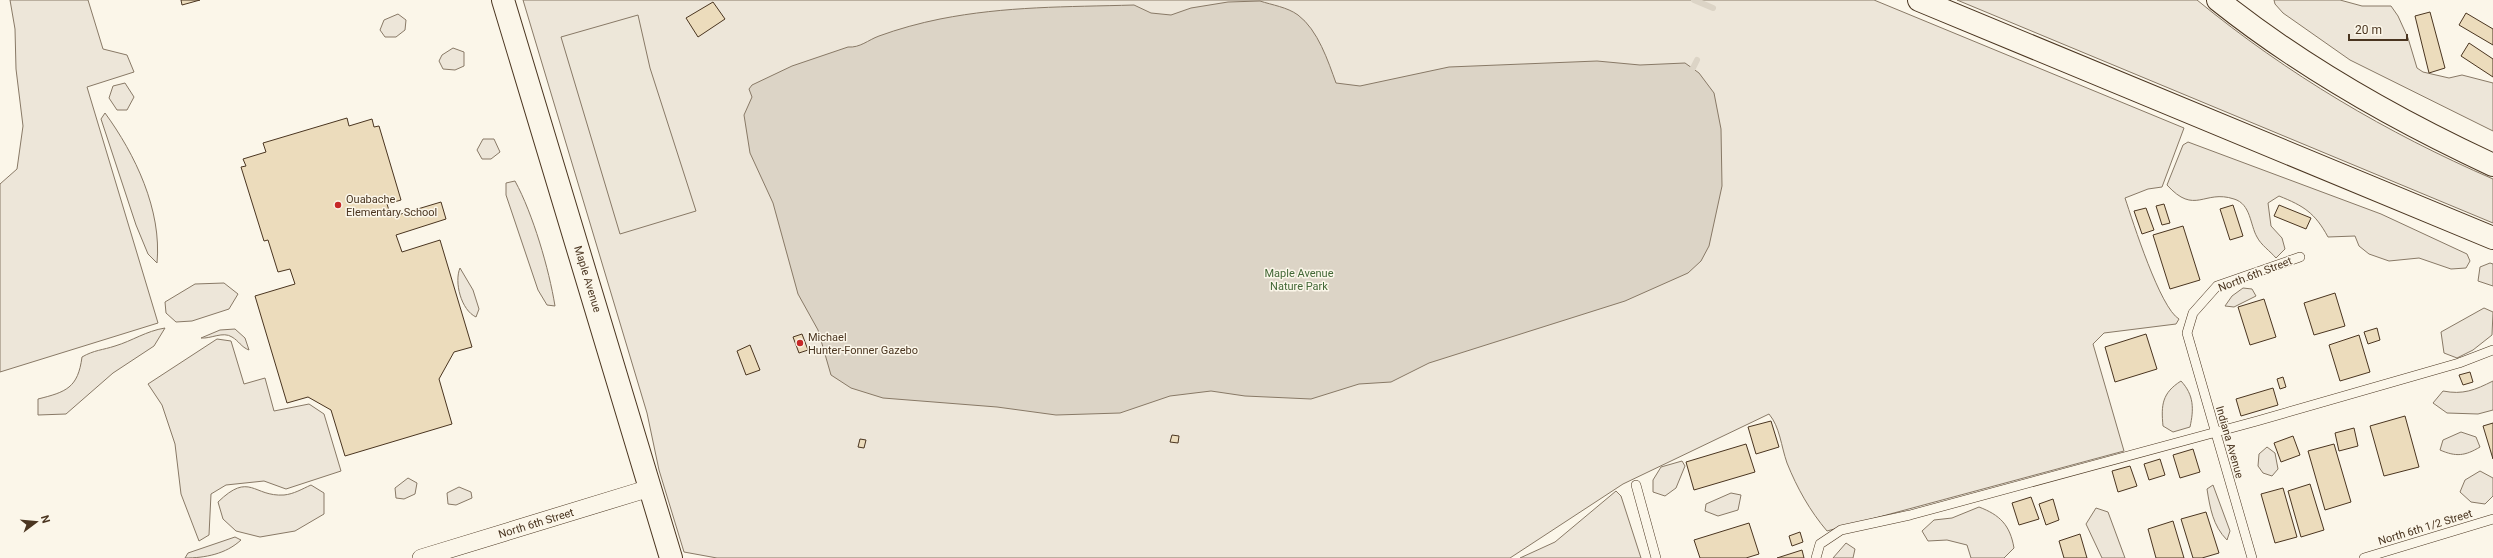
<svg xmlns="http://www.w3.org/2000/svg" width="2493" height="558" font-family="Roboto,sans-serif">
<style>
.green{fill:#ede6d9;stroke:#887966}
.parking{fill:#ede7d9;stroke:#887966}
.water{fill:#dcd4c6;stroke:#887966}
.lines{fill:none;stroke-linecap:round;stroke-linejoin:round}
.stream{stroke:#dcd4c6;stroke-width:6}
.building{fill:#ecdcbc;stroke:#4a3520}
.service-casing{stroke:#4a3520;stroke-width:10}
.minor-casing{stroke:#4a3520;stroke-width:18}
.secondary-casing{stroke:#4a3520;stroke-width:24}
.primary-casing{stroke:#4a3520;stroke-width:24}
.service{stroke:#fbf6e9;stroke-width:9}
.minor{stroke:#fbf6e9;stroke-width:17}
.secondary{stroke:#fbf6e9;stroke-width:22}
.primary{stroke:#fbf6e9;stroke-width:22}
.poi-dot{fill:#c62828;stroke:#fbf6e9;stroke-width:1.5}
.labels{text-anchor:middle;stroke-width:3;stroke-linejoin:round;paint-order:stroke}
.poi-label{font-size:11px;fill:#4a3520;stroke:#fbf6e9;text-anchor:start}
.park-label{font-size:11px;fill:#436837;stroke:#fbf6e9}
.street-label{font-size:11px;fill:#4a3520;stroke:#fbf6e9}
</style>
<rect width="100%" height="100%" fill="#fbf6e9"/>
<!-- green -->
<path class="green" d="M 10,0 L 88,0 L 103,49 L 127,55 L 134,72 L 87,87 L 158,323 L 0,372 L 0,184 L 17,169 L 23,126 L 16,69 L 15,29 Z
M 523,0 L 1874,0 L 2184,128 L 2162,187 L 2148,189 L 2125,198 C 2133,222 2160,308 2179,319 L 2176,324 L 2104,333 L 2093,344 L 2124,451 L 1827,531 C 1810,511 1797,488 1787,463 C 1781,446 1780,427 1769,414 L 1623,484 L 1510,558 L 717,558 L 684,552 L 659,470 L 647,413 Z
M 1957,0 L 2197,0 C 2287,74 2387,133 2493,179 L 2493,223 Z
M 2274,0 L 2340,0 L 2362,6 L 2391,6 L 2398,16 L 2408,38 L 2417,68 L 2423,72 L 2449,78 L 2462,75 L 2493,83 L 2493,131 L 2350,60 L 2283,13 L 2275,4 Z
M 398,14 L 406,20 L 405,30 L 396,37 L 385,37 L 380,30 L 384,20 Z
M 453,48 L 464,52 L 464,66 L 455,70 L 443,69 L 439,61 L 442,55 Z
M 125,83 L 134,97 L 127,110 L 117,110 L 109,98 L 113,86 Z
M 105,113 C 135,154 162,210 157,263 L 148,254 L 136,225 L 101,119 Z
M 483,139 L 494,139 L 500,152 L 491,159 L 482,159 L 477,150 Z
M 2188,142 L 2381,214 L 2467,254 L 2470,261 L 2466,268 L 2451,269 L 2419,258 L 2389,261 L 2369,254 L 2359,246 L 2355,236 L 2328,237 C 2315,213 2304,206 2279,196 L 2268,203 L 2271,226 L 2282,238 L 2285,249 L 2276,258 C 2270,251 2261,245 2257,237 C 2250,225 2251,204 2234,199 C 2204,189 2195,216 2167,185 L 2183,145 Z
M 515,181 C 533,214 549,269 555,306 L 547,305 L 538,290 L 506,195 L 506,183 Z
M 2490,263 L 2493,264 L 2493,286 L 2478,281 L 2480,267 Z
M 460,268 L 473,290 L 479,309 L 476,317 C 461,310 454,282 460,268 Z
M 224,283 L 238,294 L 229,309 L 192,321 L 176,322 L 166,313 L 165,302 L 195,284 Z
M 2243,288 L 2252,289 L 2256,296 L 2234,307 L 2225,306 L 2232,296 Z
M 2484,308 L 2493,312 L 2492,335 L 2473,350 L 2457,358 L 2444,353 L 2441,332 Z
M 165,328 L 154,346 L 113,373 L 66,414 L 38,415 L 38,399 C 66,392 78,388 82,357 C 94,350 103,350 115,346 C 132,341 146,331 165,328 Z
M 235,329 L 245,338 L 249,350 C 241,347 239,341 232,337 C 223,331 211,339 201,338 L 220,330 Z
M 217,339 L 231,341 L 244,384 L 265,378 L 274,411 L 309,404 L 324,414 L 341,471 L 286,489 L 264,481 L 226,485 L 211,494 L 209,535 L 199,541 L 181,494 L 175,444 L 162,405 L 148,384 Z
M 2181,381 C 2194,395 2194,409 2190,427 L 2173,432 L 2163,426 C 2161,405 2162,393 2181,381 Z
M 2493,381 L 2493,410 L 2478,414 L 2447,413 L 2433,403 L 2443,391 C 2463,395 2475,390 2493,381 Z
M 2461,432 L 2476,437 L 2480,447 C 2465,456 2456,457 2440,450 L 2443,440 Z
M 2267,447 L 2275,453 L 2278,469 L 2272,476 L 2263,473 L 2258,466 L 2259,454 Z
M 1682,461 L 1685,466 L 1676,488 L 1665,496 L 1653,492 L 1653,480 L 1661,467 Z
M 2480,471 L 2493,478 L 2493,496 L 2485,504 L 2471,502 L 2460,492 L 2465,480 Z
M 408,478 L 417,483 L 415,494 L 404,499 L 396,498 L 395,488 Z
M 311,485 L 324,493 L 324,514 L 295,531 L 260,537 L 236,531 L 223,519 L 218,502 C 250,471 253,497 284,495 C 294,494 302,489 311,485 Z
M 2213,485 L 2230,531 L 2227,540 C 2213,526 2210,508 2207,489 Z
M 459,487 L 471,492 L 472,498 L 456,505 L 448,504 L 447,493 Z
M 1616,491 L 1621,496 L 1641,558 L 1520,558 L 1555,542 Z
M 1731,493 L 1741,495 L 1738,510 L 1718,516 L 1705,511 L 1706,504 Z
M 1979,507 C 2000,515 2010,525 2014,548 L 2004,558 L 1971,558 L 1967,545 L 1947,540 L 1928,541 L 1922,531 L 1934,520 L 1952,518 Z
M 2096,508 L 2108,512 L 2125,558 L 2102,558 L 2086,524 Z
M 235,537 L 241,540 C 226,554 205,558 185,558 L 188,553 Z
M 1846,543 L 1855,549 L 1853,558 L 1833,558 Z"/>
<!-- parking -->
<path class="parking" d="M 638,15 L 650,68 L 696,211 L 620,234 L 561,37 Z"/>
<!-- water -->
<path class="water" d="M 1260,1 C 1272,5 1287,7 1298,15 C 1318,30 1328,61 1336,83 L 1360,86 L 1449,67 L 1597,61 L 1640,65 L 1685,63 L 1699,73 L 1714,93 L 1721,129 L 1722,186 L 1709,246 L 1701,261 L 1688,273 L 1625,301 L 1429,363 L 1391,382 L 1359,384 L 1311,399 L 1245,396 L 1211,391 L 1170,396 L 1120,413 L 1056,415 L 997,407 L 883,398 L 851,388 L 831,375 L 818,330 L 798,294 L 773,203 L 750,153 L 744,115 L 752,97 L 749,89 L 752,85 L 792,66 L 848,47 C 860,48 868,40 879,36 C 898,29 920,23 940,19 C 1006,6 1067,7 1134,5 L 1151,13 L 1171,15 L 1191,8 L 1228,2 Z"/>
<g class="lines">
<!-- stream -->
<path class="stream" d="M 1694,0 L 1713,8
M 1689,76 L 1697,60"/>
</g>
<!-- building -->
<path class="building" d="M 181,0 L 200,0 L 182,5 Z
M 713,2 L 725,19 L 698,37 L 686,18 Z
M 2430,12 L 2445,68 L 2429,73 L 2415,16 Z
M 2466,13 L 2493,29 L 2493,45 L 2459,25 Z
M 2469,43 L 2493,59 L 2493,77 L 2461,56 Z
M 347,118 L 349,126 L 372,119 L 374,127 L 379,126 L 401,200 L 387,204 L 391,217 L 441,202 L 446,219 L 396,235 L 402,252 L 440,240 L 472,347 L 454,352 L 439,379 L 452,424 L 345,456 L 331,410 L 308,397 L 287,403 L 255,296 L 295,284 L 290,269 L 278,272 L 268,240 L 264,241 L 241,167 L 246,166 L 243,159 L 266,152 L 263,143 Z
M 2164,204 L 2170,223 L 2162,225 L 2156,206 Z
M 2233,205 L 2243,236 L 2230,240 L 2220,209 Z
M 2279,205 L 2311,218 L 2306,229 L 2274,216 Z
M 2146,208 L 2154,230 L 2142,234 L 2134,211 Z
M 2183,226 L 2200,280 L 2170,289 L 2153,235 Z
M 2335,293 L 2345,326 L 2314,335 L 2304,303 Z
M 2264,299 L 2276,337 L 2250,345 L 2238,307 Z
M 2377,328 L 2380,340 L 2368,344 L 2364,332 Z
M 802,334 L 808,350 L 799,353 L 793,337 Z
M 2146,334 L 2157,369 L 2115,382 L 2105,347 Z
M 2359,335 L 2370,372 L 2340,381 L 2329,345 Z
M 750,345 L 760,370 L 746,375 L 737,351 Z
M 2470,372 L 2473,382 L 2463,385 L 2459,375 Z
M 2283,377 L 2286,387 L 2280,389 L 2277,379 Z
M 2273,388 L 2278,405 L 2241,416 L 2236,399 Z
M 2405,416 L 2419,467 L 2384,476 L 2370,426 Z
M 1771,421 L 1779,447 L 1756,454 L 1748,427 Z
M 2493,423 L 2493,459 L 2483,426 Z
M 2354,428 L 2358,446 L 2339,451 L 2335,433 Z
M 1172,435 L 1179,436 L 1178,443 L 1170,442 Z
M 2293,436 L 2300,455 L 2281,462 L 2274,443 Z
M 860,439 L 866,440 L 864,448 L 858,447 Z
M 1746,444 L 1755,472 L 1694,490 L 1686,462 Z
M 2334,444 L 2351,502 L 2325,510 L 2308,451 Z
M 2193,449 L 2200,472 L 2180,478 L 2173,455 Z
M 2160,459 L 2165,475 L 2149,480 L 2144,464 Z
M 2130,466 L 2137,486 L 2118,492 L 2112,471 Z
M 2310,484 L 2324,530 L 2301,537 L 2288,491 Z
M 2283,488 L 2297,537 L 2275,543 L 2261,494 Z
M 2031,497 L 2039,519 L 2019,525 L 2012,503 Z
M 2053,499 L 2059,520 L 2046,525 L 2039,504 Z
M 2206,512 L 2219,553 L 2202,558 L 2193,558 L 2181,519 Z
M 2173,521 L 2184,558 L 2156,558 L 2148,529 Z
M 1749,523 L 1759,554 L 1746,558 L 1700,558 L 1694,540 Z
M 1800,532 L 1803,542 L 1792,546 L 1789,536 Z
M 2080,534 L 2087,558 L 2064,558 L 2059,541 Z
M 1802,550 L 1804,558 L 1777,558 Z"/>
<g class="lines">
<!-- service casing -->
<g class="service-casing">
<path id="service" d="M 1636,485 L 1656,558
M 1816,558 L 1820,544 L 1841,530 L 1910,515 L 2257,421 L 2459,363 L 2493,350
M 2252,558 L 2187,333 L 2193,313 L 2217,286 L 2300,257
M 2364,558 L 2493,519"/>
</g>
<!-- minor casing -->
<g class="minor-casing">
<path id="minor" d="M 421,558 L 650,488"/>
</g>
<!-- secondary casing -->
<g class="secondary-casing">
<path id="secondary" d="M 503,0 L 671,558"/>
</g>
<!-- primary casing -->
<g class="primary-casing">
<path id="primary" d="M 1919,0 L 2493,238
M 2218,0 C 2302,67 2396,120 2493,165"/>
</g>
<!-- service -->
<use href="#service" class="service"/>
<!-- minor -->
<use href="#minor" class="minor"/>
<!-- secondary -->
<use href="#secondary" class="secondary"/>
<!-- primary -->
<use href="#primary" class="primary"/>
</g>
<!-- markers -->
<g class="poi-dot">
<circle cx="338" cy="205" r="4"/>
<circle cx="800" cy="343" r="4"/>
</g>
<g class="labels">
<!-- poi labels -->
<g class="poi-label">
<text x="346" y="203">Ouabache<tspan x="346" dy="13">Elementary School</tspan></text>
<text x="808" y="341">Michael<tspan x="808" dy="13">Hunter-Fonner Gazebo</tspan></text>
</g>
<!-- park labels -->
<g class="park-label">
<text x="1299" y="277">Maple Avenue<tspan x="1299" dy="13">Nature Park</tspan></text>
</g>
<!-- street labels -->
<g class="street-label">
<text transform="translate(2255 274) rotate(-21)" y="4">North 6th Street</text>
<text transform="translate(588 279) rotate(73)" y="4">Maple Avenue</text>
<text transform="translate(2230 442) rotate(74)" y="4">Indiana Avenue</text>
<text transform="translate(536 523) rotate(-17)" y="4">North 6th Street</text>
<text transform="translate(2425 527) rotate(-17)" y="4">North 6th 1/2 Street</text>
</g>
</g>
<!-- north arrow -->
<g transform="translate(36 522) rotate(74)" stroke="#fbf6e9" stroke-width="3" paint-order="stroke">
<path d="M0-3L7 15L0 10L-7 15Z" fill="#4a3520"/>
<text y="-6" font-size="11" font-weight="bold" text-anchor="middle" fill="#4a3520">N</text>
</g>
<!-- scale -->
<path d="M2349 34v6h58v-6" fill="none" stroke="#4a3520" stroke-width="2"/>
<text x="2355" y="34" font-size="12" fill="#4a3520" stroke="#fbf6e9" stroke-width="3" paint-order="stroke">20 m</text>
</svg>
